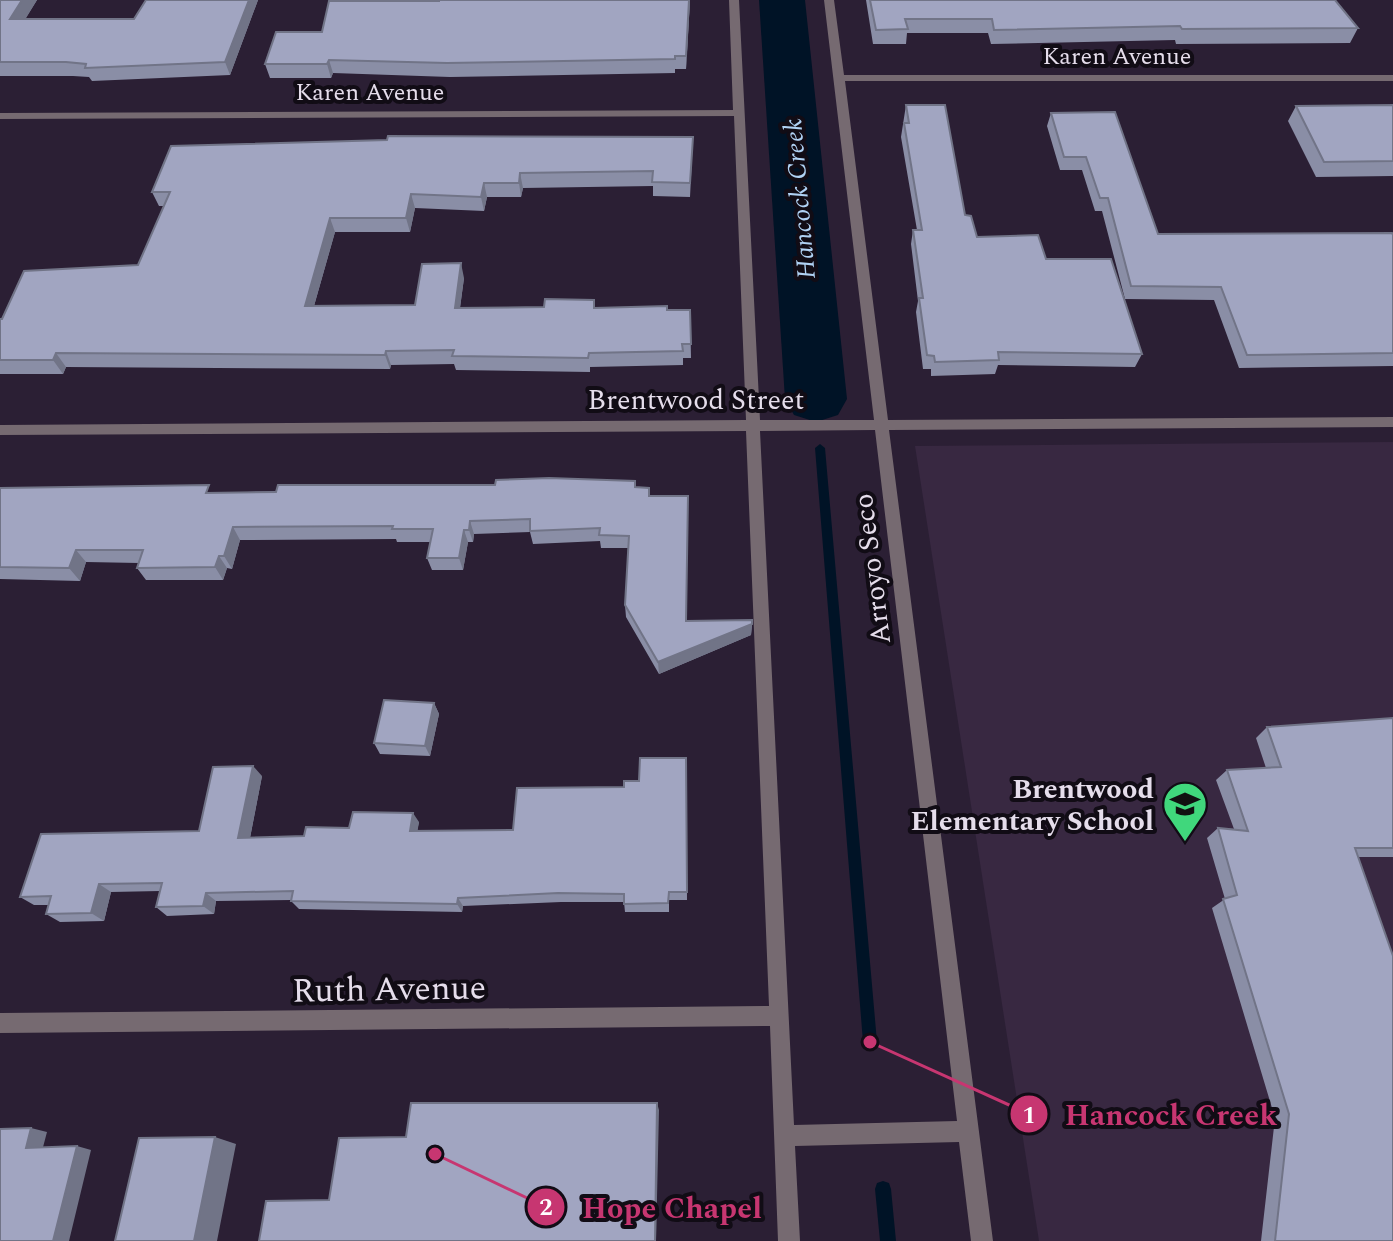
<svg xmlns="http://www.w3.org/2000/svg" width="1393" height="1241" font-family="Spectral,serif">
<style>
.built{fill:#382841}
.lines{fill:none;stroke-linecap:round;stroke-linejoin:round}
.stream{fill:#001326;fill-rule:evenodd}
.river{fill:#001326;fill-rule:evenodd}
.street{fill:#766a71;fill-rule:evenodd}
.wall{fill:#8a8ea6}
.shaded-wall{fill:#717487}
.building{fill:#a1a5c1;stroke:#717487;stroke-width:2}
.labels{text-anchor:middle;stroke-width:8;stroke-linejoin:round;paint-order:stroke}
.far-street-label{font-size:24px;fill:#e5ddeb;stroke:#110c15}
.far-water-label{font-size:26px;font-style:italic;fill:#b0d2f4;stroke:#110c15}
.street-label{font-size:28px;fill:#e5ddeb;stroke:#110c15}
.poi-label{font-size:28px;font-weight:bold;fill:#e5ddeb;stroke:#110c15;text-anchor:end}
.near-street-label{font-size:34px;fill:#e5ddeb;stroke:#110c15}
.leader{fill:none;stroke:#c73671;stroke-width:3}
.callout-dot{fill:#c73671;stroke:#110c15;stroke-width:3}
.mark-label{font-size:24px;text-anchor:middle;font-weight:bold;fill:#fff}
.callout-label{font-size:30px;text-anchor:middle;font-weight:bold;fill:#c73671;stroke:#110c15;stroke-width:8;stroke-linejoin:round;paint-order:stroke}
</style>
<rect width="100%" height="100%" fill="#2b1f34"/>
<!-- built -->
<path class="built" d="M 1393,442 L 1393,1241 L 1039,1241 L 915,446 Z"/>
<g class="lines">
<!-- stream -->
<path class="stream" d="M 820,444 L 825,448 L 877,1042 L 875,1047 L 870,1049 L 865,1047 L 863,1042 L 815,448 Z
M 883,1181 L 889,1183 L 891,1189 L 896,1241 L 880,1241 L 875,1189 L 877,1183 Z"/>
<!-- river -->
<path class="river" d="M 759,0 L 805,0 L 847,399 L 838,415 L 816,422 L 794,415 L 785,399 Z"/>
<!-- street -->
<path class="street" d="M 729,0 L 739,0 L 760,420 L 874,420 L 824,0 L 834,0 L 844,75 L 1393,75 L 1393,81 L 845,81 L 888,420 L 1393,417 L 1393,427 L 889,430 L 993,1241 L 971,1241 L 959,1142 L 795,1146 L 800,1241 L 778,1241 L 770,1026 L 0,1033 L 0,1013 L 769,1006 L 746,431 L 0,435 L 0,425 L 746,420 L 734,116 L 0,119 L 0,113 L 733,110 ZM 875,430 L 957,1121 L 794,1125 L 760,431 Z"/>
</g>
<!-- wall -->
<path class="wall" d="M 0,0 L 37,0 L 25,19 L 134,19 L 146,0 L 258,0 L 230,75 L 92,81 L 89,77 L 73,76 L 0,76 Z
M 690,0 L 686,69 L 675,69 L 675,73 L 450,77 L 333,73 L 331,78 L 270,78 L 265,64 L 322,32 Z
M 866,0 L 1335,0 L 1358,28 L 1350,43 L 1176,44 L 1175,40 L 991,44 L 988,33 L 907,33 L 906,44 L 873,44 Z
M 906,105 L 977,237 L 1046,259 L 1142,354 L 1135,367 L 998,365 L 995,374 L 931,376 L 931,369 L 923,369 L 916,312 L 918,301 L 911,244 L 913,230 L 917,230 L 901,137 Z
M 1393,105 L 1393,176 L 1316,177 L 1288,121 L 1296,106 Z
M 1051,113 L 1158,234 L 1393,235 L 1393,366 L 1239,368 L 1214,300 L 1125,299 L 1102,211 L 1095,211 L 1082,170 L 1060,170 L 1047,126 Z
M 693,137 L 690,197 L 653,196 L 653,186 L 523,188 L 521,197 L 487,197 L 484,211 L 415,208 L 410,232 L 335,232 L 314,306 L 415,305 L 464,278 L 460,308 L 690,310 L 691,358 L 683,358 L 683,365 L 590,367 L 590,372 L 456,370 L 454,364 L 391,365 L 390,369 L 66,367 L 63,374 L 0,374 L 0,319 L 138,265 L 164,206 L 159,206 L 152,192 Z
M 635,481 L 636,487 L 649,496 L 686,621 L 752,624 L 751,635 L 659,674 L 626,617 L 625,605 L 628,548 L 601,548 L 600,541 L 533,544 L 530,532 L 474,534 L 473,542 L 468,542 L 463,570 L 432,570 L 427,558 L 430,542 L 397,542 L 396,539 L 240,540 L 232,569 L 227,568 L 223,580 L 146,580 L 137,568 L 139,563 L 86,562 L 80,581 L 0,579 L 0,488 L 213,493 Z
M 434,703 L 439,714 L 430,756 L 380,754 L 374,743 Z
M 1393,718 L 1393,857 L 1358,857 L 1393,1241 L 1261,1241 L 1275,1118 L 1212,908 L 1225,899 L 1207,838 L 1218,828 L 1234,829 L 1216,780 L 1227,770 L 1266,768 L 1256,738 L 1267,727 Z
M 686,758 L 687,900 L 669,900 L 669,912 L 625,912 L 624,902 L 561,902 L 463,906 L 462,912 L 299,909 L 291,901 L 291,900 L 216,901 L 214,914 L 167,916 L 156,907 L 160,891 L 111,892 L 104,921 L 60,922 L 46,914 L 49,905 L 34,905 L 20,897 L 199,831 L 262,776 L 250,838 L 304,836 L 349,828 L 419,822 L 417,831 L 513,830 L 639,781 Z"/>
<!-- shaded-wall -->
<path class="shaded-wall" d="M 22,0 L 37,0 L 17,33 L 10,19 Z
M 249,0 L 258,0 L 230,75 L 225,62 Z
M 689,0 L 690,0 L 686,69 L 686,56 Z
M 329,60 L 333,73 L 331,78 L 327,64 Z
M 520,173 L 523,188 L 521,197 L 519,183 Z
M 484,183 L 487,197 L 484,211 L 481,197 Z
M 411,194 L 415,208 L 410,232 L 406,218 Z
M 330,218 L 335,232 L 310,320 L 305,306 Z
M 461,263 L 464,278 L 458,322 L 455,308 Z
M 386,351 L 391,365 L 390,369 L 385,355 Z
M 56,353 L 66,367 L 63,374 L 53,360 Z
M 470,521 L 474,534 L 473,542 L 469,530 Z
M 233,527 L 240,540 L 232,569 L 224,556 Z
M 464,530 L 468,542 L 463,570 L 459,558 Z
M 76,550 L 86,562 L 80,581 L 69,568 Z
M 219,556 L 227,568 L 223,580 L 215,567 Z
M 752,624 L 751,635 L 659,674 L 658,662 Z
M 434,703 L 439,714 L 430,756 L 425,746 Z
M 253,766 L 262,776 L 248,848 L 238,838 Z
M 413,813 L 419,822 L 416,840 L 410,831 Z
M 99,884 L 111,892 L 104,921 L 91,913 Z
M 206,893 L 216,901 L 214,914 L 203,906 Z
M 458,898 L 463,906 L 462,912 L 457,904 Z
M 657,1103 L 659,1110 L 656,1241 L 655,1241 Z
M 31,1128 L 47,1132 L 42,1151 L 26,1148 Z
M 215,1137 L 236,1144 L 217,1241 L 194,1241 Z
M 77,1146 L 91,1150 L 69,1241 L 53,1241 Z"/>
<!-- building -->
<path class="building" d="M 0,0 L 22,0 L 10,19 L 134,19 L 146,0 L 249,0 L 225,62 L 85,68 L 86,64 L 66,62 L 0,62 Z
M 439,0 L 689,0 L 686,56 L 675,56 L 675,59 L 447,63 L 329,60 L 327,64 L 265,64 L 276,32 L 322,32 L 329,1 L 439,1 Z
M 870,0 L 1335,0 L 1358,28 L 1182,29 L 1180,26 L 994,30 L 992,19 L 905,19 L 908,29 L 876,30 Z
M 906,105 L 945,105 L 965,215 L 971,216 L 977,237 L 1038,235 L 1046,259 L 1111,259 L 1142,354 L 998,352 L 999,360 L 935,362 L 934,356 L 927,355 L 919,298 L 923,298 L 913,230 L 922,230 L 904,123 L 909,123 Z
M 1393,105 L 1393,161 L 1324,162 L 1296,106 Z
M 1115,112 L 1158,234 L 1392,233 L 1393,235 L 1393,353 L 1247,355 L 1221,287 L 1131,286 L 1108,198 L 1100,198 L 1086,157 L 1064,157 L 1051,113 Z
M 388,136 L 693,137 L 690,183 L 652,182 L 653,171 L 520,173 L 519,183 L 484,183 L 481,197 L 411,194 L 406,218 L 330,218 L 305,306 L 415,305 L 422,264 L 461,263 L 455,308 L 544,307 L 545,299 L 594,300 L 594,308 L 667,306 L 667,310 L 690,310 L 691,344 L 682,344 L 683,351 L 589,353 L 588,358 L 452,356 L 454,350 L 386,351 L 385,355 L 56,353 L 53,360 L 0,360 L 0,319 L 2,319 L 24,271 L 138,265 L 170,192 L 152,192 L 171,146 L 387,140 Z
M 549,478 L 635,481 L 635,487 L 649,488 L 649,496 L 688,496 L 686,621 L 752,620 L 752,624 L 658,662 L 625,605 L 629,536 L 599,535 L 600,528 L 530,531 L 530,519 L 470,521 L 469,530 L 464,530 L 459,558 L 427,558 L 433,529 L 392,529 L 393,526 L 233,527 L 224,556 L 219,556 L 215,567 L 137,568 L 143,550 L 76,550 L 69,568 L 0,567 L 0,488 L 209,485 L 206,493 L 276,492 L 278,485 L 495,485 L 496,480 Z
M 384,700 L 434,703 L 425,746 L 374,743 Z
M 1393,718 L 1393,848 L 1355,848 L 1393,956 L 1393,1241 L 1275,1241 L 1289,1114 L 1223,899 L 1237,895 L 1218,828 L 1248,831 L 1227,770 L 1281,767 L 1267,727 Z
M 640,758 L 686,758 L 687,892 L 669,892 L 668,903 L 624,904 L 624,894 L 558,893 L 458,898 L 457,904 L 291,901 L 293,891 L 206,893 L 203,906 L 156,907 L 162,883 L 99,884 L 91,913 L 46,914 L 51,896 L 20,897 L 41,834 L 199,831 L 213,767 L 253,766 L 238,838 L 304,836 L 306,827 L 349,828 L 353,812 L 413,813 L 410,831 L 513,830 L 517,788 L 624,787 L 624,781 L 639,781 Z
M 411,1103 L 657,1103 L 655,1241 L 259,1241 L 266,1201 L 329,1200 L 339,1138 L 406,1137 Z
M 31,1128 L 26,1148 L 77,1146 L 53,1241 L 0,1241 L 0,1129 Z
M 215,1137 L 194,1241 L 115,1241 L 139,1138 Z"/>
<!-- icons -->
<defs>
<g id="school-pin" transform="scale(2.3)"><path d="M0 17L-7.5 6A9.5 9.5 0 1 1 7.5 6Z" fill="#40d77c" stroke="#110c15"/><path d="M0-5L7-2L0 1L-7-2ZM-4 1L0 2.5L4 1V4Q0 6-4 4Z" fill="#111"/></g>
</defs>
<g fill-rule="evenodd">
<use href="#school-pin" x="1185" y="804"/>
</g>
<g class="labels">
<!-- far-street labels -->
<g class="far-street-label">
<text x="1117" y="64">Karen Avenue</text>
<text x="370" y="100">Karen Avenue</text>
</g>
<!-- far-water labels -->
<g class="far-water-label">
<text transform="translate(799 199) rotate(-95)" y="9">Hancock Creek</text>
</g>
<!-- street labels -->
<g class="street-label">
<text x="696" y="409">Brentwood Street</text>
<text transform="translate(871 569) rotate(-97)" y="10">Arroyo Seco</text>
</g>
<!-- poi labels -->
<g class="poi-label">
<text x="1154" y="798">Brentwood<tspan x="1154" dy="32">Elementary School</tspan></text>
</g>
<!-- near-street labels -->
<g class="near-street-label">
<text transform="translate(389 988) rotate(-1)" y="12">Ruth Avenue</text>
</g>
</g>
<!-- callouts -->
<path class="leader" d="M870 1042L1029 1114M435 1154L546 1207"/>
<g class="callout-dot">
<circle cx="870" cy="1042" r="8"/>
<circle cx="435" cy="1154" r="8"/>
<circle cx="1029" cy="1114" r="20"/>
<circle cx="546" cy="1207" r="20"/>
</g>
<g class="mark-label">
<text x="1029" y="1123">1</text>
<text x="546" y="1215">2</text>
</g>
<g class="callout-label">
<text x="1171" y="1125">Hancock Creek</text>
<text x="672" y="1218">Hope Chapel</text>
</g>
</svg>
